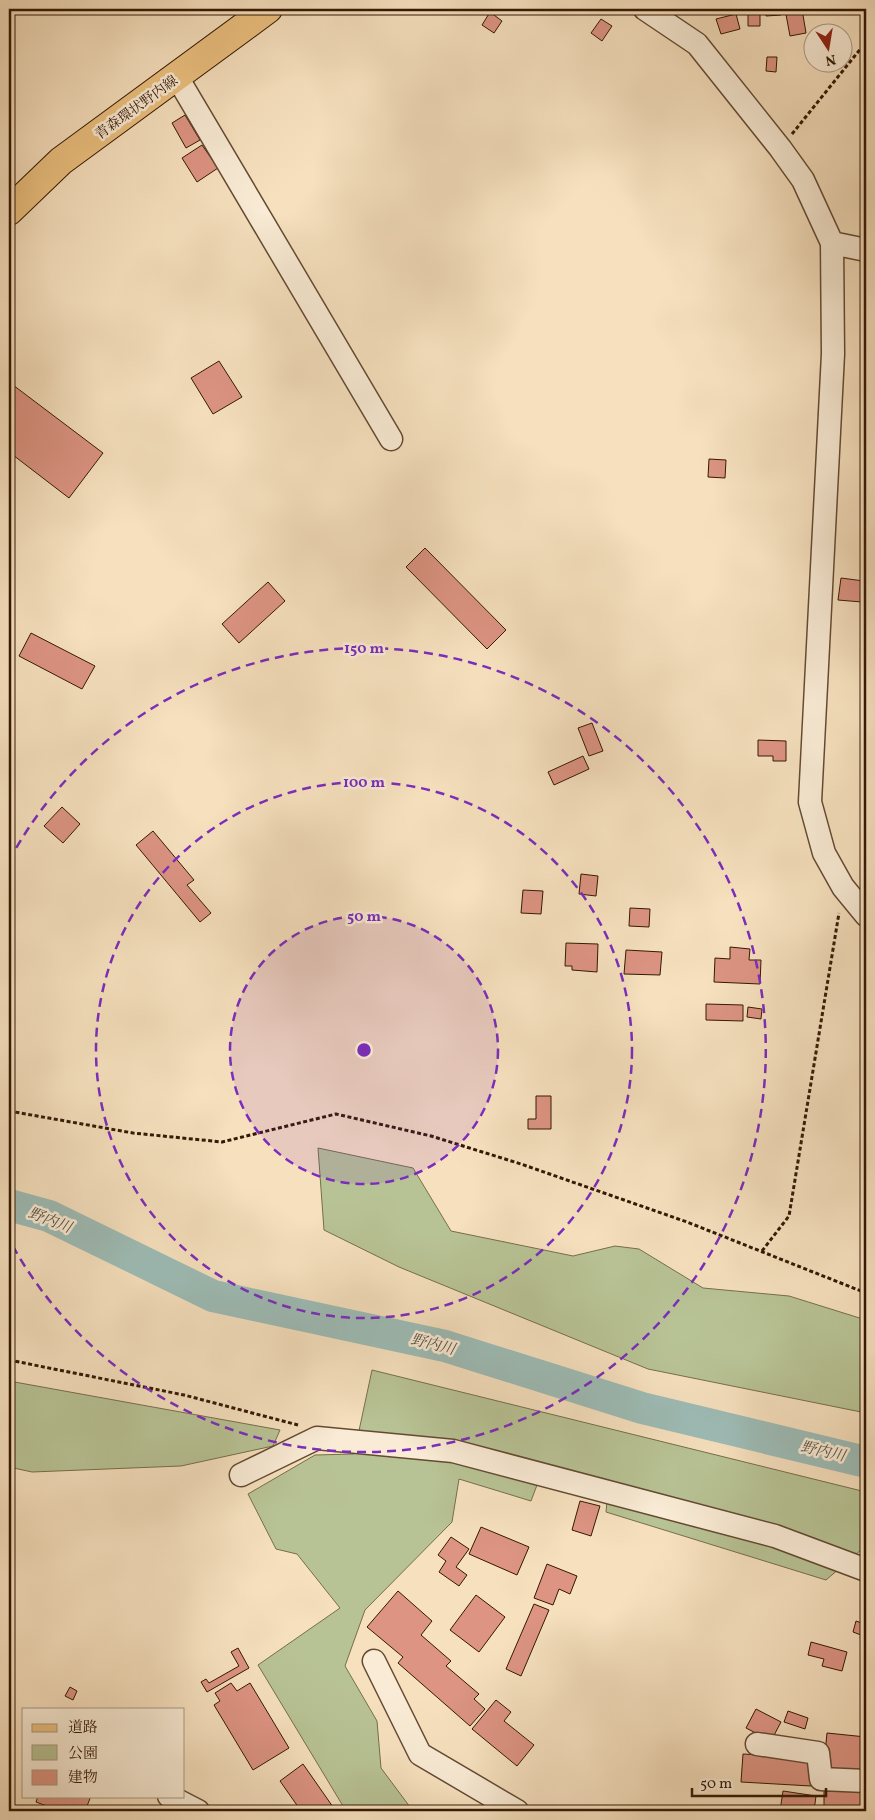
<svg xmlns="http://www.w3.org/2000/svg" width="875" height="1820" font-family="Vollkorn,'Noto Serif JP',serif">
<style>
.green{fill:#b8c395;stroke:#766e4c}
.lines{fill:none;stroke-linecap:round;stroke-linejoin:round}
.river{stroke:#9dbcb6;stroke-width:32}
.building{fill:#dd9483;stroke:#341804}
.minor-casing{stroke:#644a32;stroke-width:25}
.major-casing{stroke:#341804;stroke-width:30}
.path{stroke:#341804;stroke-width:3;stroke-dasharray:4 2.5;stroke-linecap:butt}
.minor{stroke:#f9ebd5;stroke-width:22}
.major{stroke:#ebc07f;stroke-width:28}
.ring{fill:none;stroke:#7b2cbf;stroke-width:2.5;stroke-dasharray:9 6}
.labels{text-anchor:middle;stroke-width:5;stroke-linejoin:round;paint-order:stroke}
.street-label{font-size:14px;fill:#341804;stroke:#f9ebd5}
.water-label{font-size:15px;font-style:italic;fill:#595142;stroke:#f9ebd5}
.centre{fill:#7b2cbf;stroke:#f9ebd5;stroke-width:2.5}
.ring-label{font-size:15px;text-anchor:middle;font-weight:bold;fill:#7b2cbf;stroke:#f9ebd5;stroke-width:5;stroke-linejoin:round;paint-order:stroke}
</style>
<rect width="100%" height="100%" fill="#f6e0be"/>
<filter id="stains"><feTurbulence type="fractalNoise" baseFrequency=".004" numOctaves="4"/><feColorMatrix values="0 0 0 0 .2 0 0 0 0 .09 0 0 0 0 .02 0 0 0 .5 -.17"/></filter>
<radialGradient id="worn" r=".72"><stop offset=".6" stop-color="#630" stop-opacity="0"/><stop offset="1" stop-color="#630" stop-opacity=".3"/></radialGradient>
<!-- green -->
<path class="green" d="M 318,1148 L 413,1168 L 451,1231 L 573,1256 L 615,1246 L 639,1249 L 703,1288 L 789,1296 L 866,1320 L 866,1413 L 648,1369 L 399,1267 L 324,1230 Z
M 372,1370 L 866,1492 L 866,1552 L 861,1550 L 826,1580 L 606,1512 L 607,1501 L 537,1485 L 531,1501 L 459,1479 L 452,1522 L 365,1610 L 345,1666 L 377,1721 L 381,1768 L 413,1811 L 346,1811 L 258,1665 L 340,1608 L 297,1554 L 276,1549 L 248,1494 L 315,1455 L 354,1454 Z
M 9,1381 L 280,1430 L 273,1446 L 181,1466 L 32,1472 L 9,1467 Z"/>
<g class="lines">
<!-- river -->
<path class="river" d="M 9,1205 L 49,1216 L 213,1296 L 445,1346 L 642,1408 L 866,1462"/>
</g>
<!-- building -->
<path class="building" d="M 765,9 L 780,9 L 781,15 L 766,16 Z
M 785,9 L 802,9 L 806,33 L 790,36 Z
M 490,12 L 502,21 L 494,33 L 482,25 Z
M 748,12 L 760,12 L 760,26 L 748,26 Z
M 736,14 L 740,29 L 721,34 L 716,19 Z
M 601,19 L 612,26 L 602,41 L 591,33 Z
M 767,57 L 777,57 L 776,72 L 766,71 Z
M 185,115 L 200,140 L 186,148 L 172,123 Z
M 202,145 L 218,168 L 197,182 L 182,158 Z
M 219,361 L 242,397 L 213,414 L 191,378 Z
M 9,382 L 103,453 L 69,498 L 9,452 Z
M 709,459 L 726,460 L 725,478 L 708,477 Z
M 425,548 L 506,630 L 487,649 L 406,567 Z
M 841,578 L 864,581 L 862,602 L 838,600 Z
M 268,582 L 285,601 L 239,643 L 222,624 Z
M 31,633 L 95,666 L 82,689 L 19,656 Z
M 592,723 L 603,751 L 589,756 L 578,728 Z
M 758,740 L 786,741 L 786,761 L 773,761 L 773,756 L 758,756 Z
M 583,756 L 589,769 L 554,785 L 548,772 Z
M 62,807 L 80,824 L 63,843 L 44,826 Z
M 153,831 L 194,880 L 187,885 L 211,913 L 200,922 L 136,845 Z
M 581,874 L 598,876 L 596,896 L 579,894 Z
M 523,890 L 543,891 L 541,914 L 521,913 Z
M 630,908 L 650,909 L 649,927 L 629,926 Z
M 566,943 L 598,944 L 597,972 L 572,970 L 572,966 L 565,966 Z
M 730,947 L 750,949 L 749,960 L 761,960 L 760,984 L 714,982 L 715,958 L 730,959 Z
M 626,950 L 662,952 L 660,975 L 624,974 Z
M 706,1004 L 743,1005 L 743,1021 L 706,1020 Z
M 748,1007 L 762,1009 L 761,1019 L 747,1017 Z
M 536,1096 L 551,1096 L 551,1129 L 528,1129 L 528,1119 L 536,1119 Z
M 580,1501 L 600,1506 L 591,1536 L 572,1530 Z
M 481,1527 L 529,1547 L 517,1575 L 469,1554 Z
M 451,1537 L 469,1549 L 456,1567 L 467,1575 L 459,1586 L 439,1572 L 446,1561 L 438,1555 Z
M 547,1564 L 577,1576 L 570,1594 L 559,1589 L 553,1605 L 534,1598 Z
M 398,1591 L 432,1621 L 421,1635 L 451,1661 L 446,1666 L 479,1694 L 474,1699 L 485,1709 L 470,1726 L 398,1663 L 403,1657 L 367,1627 Z
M 476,1595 L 505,1617 L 479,1652 L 450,1630 Z
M 866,1597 L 866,1640 L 860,1638 L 861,1635 L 853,1632 L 856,1621 L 862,1623 L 865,1613 L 861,1612 Z
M 534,1604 L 549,1610 L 521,1676 L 506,1669 Z
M 811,1642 L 847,1652 L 842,1671 L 822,1666 L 824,1659 L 808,1655 Z
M 238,1648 L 249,1668 L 207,1692 L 201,1682 L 206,1679 L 209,1683 L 239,1666 L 231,1652 Z
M 231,1683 L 237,1691 L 250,1683 L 289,1748 L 253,1770 L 214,1705 L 220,1701 L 215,1693 Z
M 70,1687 L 77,1691 L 73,1700 L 65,1696 Z
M 496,1700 L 511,1712 L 504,1721 L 534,1745 L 517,1766 L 472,1729 Z
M 756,1709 L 781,1722 L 771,1741 L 746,1728 Z
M 788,1711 L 808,1718 L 805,1729 L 784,1722 Z
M 827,1733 L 866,1737 L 866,1777 L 823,1774 Z
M 743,1754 L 813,1758 L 811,1786 L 741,1782 Z
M 303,1764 L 333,1807 L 327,1811 L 301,1811 L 280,1781 Z
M 866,1790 L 866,1811 L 824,1811 L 824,1791 Z
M 783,1791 L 816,1796 L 814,1811 L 780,1811 Z
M 38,1796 L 91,1796 L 85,1811 L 60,1811 L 36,1802 Z"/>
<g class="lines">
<!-- minor casing -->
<g class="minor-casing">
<path id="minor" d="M 645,9 L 697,44 L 780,148 L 803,180 L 832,243 L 833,354 L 810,802 L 824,853 L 843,887 L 866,915
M 177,77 L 391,439
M 832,243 L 866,250
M 241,1475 L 317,1438 L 453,1451 L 775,1536 L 866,1570
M 374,1661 L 420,1754 L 517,1811
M 757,1744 L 818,1753 L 821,1779 L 866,1781
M 169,1796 L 198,1811"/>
</g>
<!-- major casing -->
<g class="major-casing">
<path id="major" d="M 9,211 L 61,161 L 268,9"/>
</g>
<!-- path -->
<path class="path" d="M 792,134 L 866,42
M 9,1111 L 133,1133 L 222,1142 L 336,1114 L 431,1136 L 521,1164 L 687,1222 L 866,1293
M 762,1251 L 789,1216 L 839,913
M 9,1360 L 184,1395 L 298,1425"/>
<!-- minor -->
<use href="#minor" class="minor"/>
<!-- major -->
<use href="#major" class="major"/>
</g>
<!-- distance rings -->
<circle cx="364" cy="1050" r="134" fill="#7b2cbf" fill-opacity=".12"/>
<g class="ring">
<circle cx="364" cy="1050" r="134"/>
<circle cx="364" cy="1050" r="268"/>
<path d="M9 861A402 402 0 1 1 9 1239"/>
</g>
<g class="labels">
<!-- street labels -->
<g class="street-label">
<text transform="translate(136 107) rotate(-36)" y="5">青森環状野内線</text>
</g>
<!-- water labels -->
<g class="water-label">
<text transform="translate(50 1220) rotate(21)" y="5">野内川</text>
<text transform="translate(433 1344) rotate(14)" y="5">野内川</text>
<text transform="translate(823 1451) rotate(13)" y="5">野内川</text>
</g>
</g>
<circle cx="364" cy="1050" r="8" class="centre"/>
<g class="ring-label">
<text x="364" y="653">150 m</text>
<text x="364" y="787">100 m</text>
<text x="364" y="921">50 m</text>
</g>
<!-- margin -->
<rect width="875" height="1820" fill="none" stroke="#f6e0be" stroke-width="30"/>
<rect x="10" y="10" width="855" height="1800" fill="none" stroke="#341804" stroke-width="2.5"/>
<rect x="15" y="15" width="845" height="1790" fill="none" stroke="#341804"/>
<!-- legend -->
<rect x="22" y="1708" width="162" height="90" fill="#f9ebd5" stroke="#aa9781"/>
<rect x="32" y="1724" width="25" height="8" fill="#ebc07f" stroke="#aa9781"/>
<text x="68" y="1732" font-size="15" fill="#341804">道路</text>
<rect x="32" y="1745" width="25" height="15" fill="#b8c395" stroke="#aa9781"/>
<text x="68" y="1758" font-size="15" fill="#341804">公園</text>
<rect x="32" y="1770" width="25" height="15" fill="#dd9483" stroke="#aa9781"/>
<text x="68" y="1782" font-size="15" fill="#341804">建物</text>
<!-- north arrow -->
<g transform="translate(828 48) rotate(168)"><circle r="24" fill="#f9ebd5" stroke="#aa9781"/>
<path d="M0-4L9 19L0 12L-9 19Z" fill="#8f2418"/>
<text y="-8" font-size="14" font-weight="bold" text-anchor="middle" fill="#341804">N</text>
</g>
<!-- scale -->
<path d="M692 1788v8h134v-8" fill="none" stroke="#341804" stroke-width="2.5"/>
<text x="700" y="1788" font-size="15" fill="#341804" stroke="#f9ebd5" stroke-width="4" paint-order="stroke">50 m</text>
<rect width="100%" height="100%" filter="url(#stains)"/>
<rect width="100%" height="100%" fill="url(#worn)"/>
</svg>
